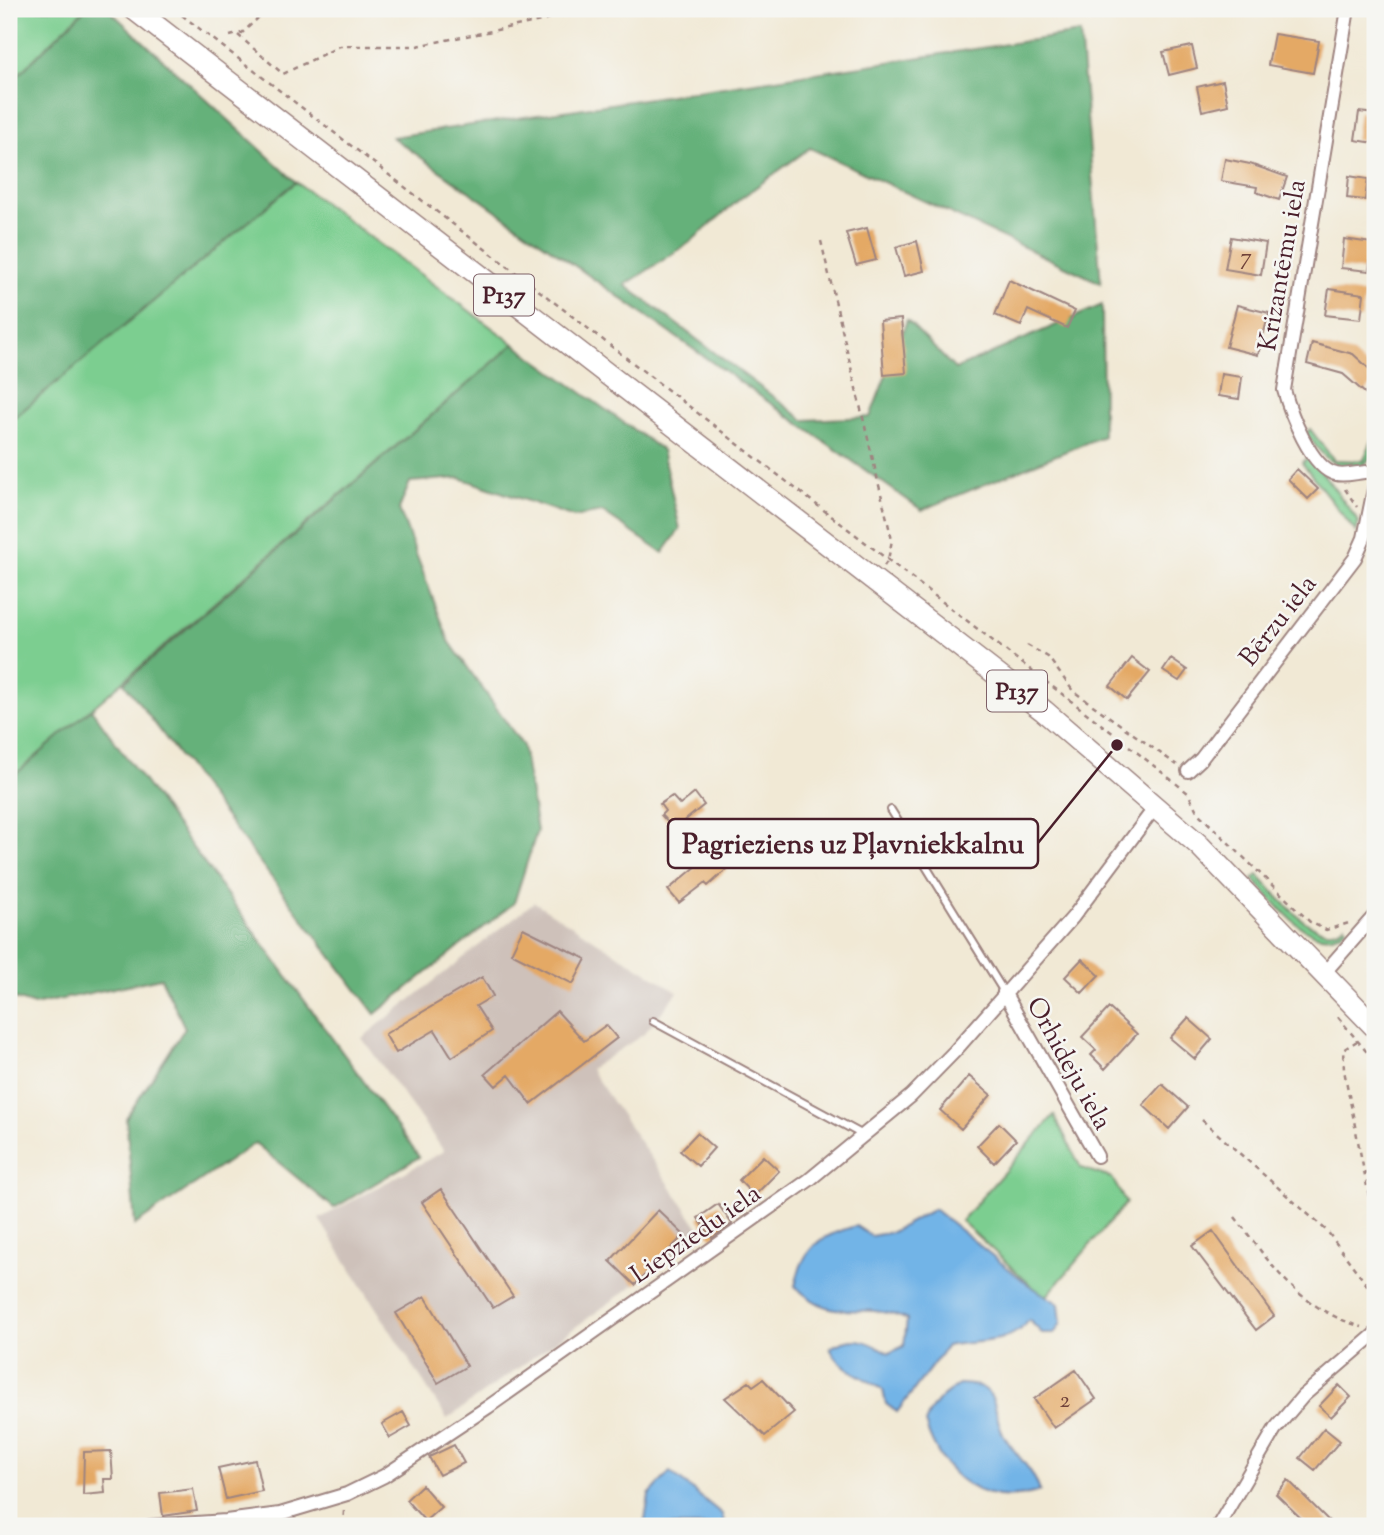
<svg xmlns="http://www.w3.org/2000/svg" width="1384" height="1535" font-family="'Sorts Mill Goudy',serif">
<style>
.industrial{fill:#cec1ba}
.green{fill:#7cce90;stroke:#63765e;stroke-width:2}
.forest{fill:#65b17a;stroke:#586852;stroke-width:2}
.water{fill:#72b4e7;stroke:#5e6a89;stroke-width:2}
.building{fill:#e4a965}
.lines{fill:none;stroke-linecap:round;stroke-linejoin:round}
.service-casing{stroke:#9e8480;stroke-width:10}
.minor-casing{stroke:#9e8480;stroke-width:16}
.primary-casing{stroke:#9e8480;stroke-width:24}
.path{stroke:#9e8480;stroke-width:2.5;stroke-dasharray:5 5;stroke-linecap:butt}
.service{stroke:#fff;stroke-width:6}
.minor{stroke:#fff;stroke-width:12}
.primary{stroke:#fff;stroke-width:21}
.labels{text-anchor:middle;stroke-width:5;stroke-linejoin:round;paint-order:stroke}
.number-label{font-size:23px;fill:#70423a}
.shield{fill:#f6f6f2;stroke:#7e6067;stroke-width:2}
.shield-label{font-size:24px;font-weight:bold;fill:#4a1f2b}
.street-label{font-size:26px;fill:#4a1f2b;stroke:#f6f6f2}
.leader{fill:none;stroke:#4a1f2b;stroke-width:2.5}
.callout-dot{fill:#4a1f2b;stroke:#f6f6f2;stroke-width:2.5}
.callout{fill:#f6f6f2;stroke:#4a1f2b;stroke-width:2.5}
.callout-label{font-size:28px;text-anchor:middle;font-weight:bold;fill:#4a1f2b}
</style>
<rect width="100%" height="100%" fill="#f6f6f2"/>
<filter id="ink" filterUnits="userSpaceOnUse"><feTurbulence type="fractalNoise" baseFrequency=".0143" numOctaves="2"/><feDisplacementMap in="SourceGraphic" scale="14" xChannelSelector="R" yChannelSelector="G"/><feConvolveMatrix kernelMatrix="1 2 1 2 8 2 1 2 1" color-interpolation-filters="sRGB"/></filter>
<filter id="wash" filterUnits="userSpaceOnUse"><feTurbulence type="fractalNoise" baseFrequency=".00686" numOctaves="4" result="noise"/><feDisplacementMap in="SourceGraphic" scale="28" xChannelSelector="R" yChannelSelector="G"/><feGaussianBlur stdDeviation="1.57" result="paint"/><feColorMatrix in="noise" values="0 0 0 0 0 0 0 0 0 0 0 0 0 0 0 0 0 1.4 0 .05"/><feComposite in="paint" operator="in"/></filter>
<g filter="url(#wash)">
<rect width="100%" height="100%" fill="#f1e9d5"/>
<!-- industrial -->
<path class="industrial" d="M 534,902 L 678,992 L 644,1034 L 590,1069 L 704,1235 L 447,1419 L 319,1219 L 444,1151 L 362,1038 Z"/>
<!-- green -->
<path class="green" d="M 9,9 L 85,9 L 9,84 Z
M 296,182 L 514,344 L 9,780 L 9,422 Z
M 1310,429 L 1334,460 L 1363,461 L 1375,435 C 1375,465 1354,481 1328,459 C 1319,452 1313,442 1306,433 Z
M 1310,456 L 1359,522 L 1356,532 L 1302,463 Z
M 1258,875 C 1277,894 1317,950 1345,925 L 1347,928 C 1313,958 1275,901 1253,879 Z
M 1054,1115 L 1081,1168 L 1112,1178 L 1126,1203 L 1045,1298 L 961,1221 Z"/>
<!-- forest -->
<path class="forest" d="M 85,9 L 108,9 L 296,182 L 9,422 L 9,84 Z
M 1080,33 L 1101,283 L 810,148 L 741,198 L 689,243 L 625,285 L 804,420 L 870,417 L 907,320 L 955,369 L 1102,305 L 1103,436 L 922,510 L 392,137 Z
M 514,344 L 662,450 L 680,529 L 663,553 L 602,512 L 574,517 L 460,478 L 410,482 L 399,509 L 449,641 L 523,746 L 537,831 L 514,903 L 375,1014 L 124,683 Z
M 91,709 L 419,1157 L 334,1208 L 255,1143 L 135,1225 L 126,1118 L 185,1028 L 161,978 L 34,1005 L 9,997 L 9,780 Z"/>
<!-- water -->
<path class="water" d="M 934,1209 L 1029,1285 L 1059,1304 L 1061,1323 L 1054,1334 L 1043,1334 L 1029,1320 C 1011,1346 975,1340 947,1346 L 897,1412 L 886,1404 L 883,1390 C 863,1376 841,1370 830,1348 C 853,1334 867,1340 889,1353 L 904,1346 L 907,1320 C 862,1298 837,1328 795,1286 C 803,1247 819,1236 856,1226 L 871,1236 L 892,1232 Z
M 961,1384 C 967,1385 977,1384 983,1388 C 998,1397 995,1418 1002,1432 C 1013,1454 1033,1467 1040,1491 C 983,1510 942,1477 925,1423 C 933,1403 942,1394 961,1384 Z
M 670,1472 L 722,1514 L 725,1526 L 644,1526 L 649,1495 Z"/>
<g id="blocks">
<!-- building -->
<path class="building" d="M 1274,34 L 1319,41 L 1313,73 L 1268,65 Z
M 1192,46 L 1197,68 L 1169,75 L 1163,52 Z
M 1223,81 L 1228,105 L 1202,111 L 1197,87 Z
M 1359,112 L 1375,114 L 1375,143 L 1355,140 Z
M 1225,159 L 1250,164 L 1287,177 L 1279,200 L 1256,192 L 1257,187 L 1221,181 Z
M 1349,176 L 1368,179 L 1365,200 L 1347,198 Z
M 867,228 L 876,260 L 856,265 L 846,233 Z
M 1231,237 L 1266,243 L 1261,275 L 1225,269 Z
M 1344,239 L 1372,243 L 1369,271 L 1341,268 Z
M 917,241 L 924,271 L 904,276 L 896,247 Z
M 1009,280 L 1075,311 L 1067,328 L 1028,310 L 1021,326 L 995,315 Z
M 1329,289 L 1364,294 L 1361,319 L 1325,315 Z
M 1237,305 L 1269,313 L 1258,355 L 1226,347 Z
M 901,319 L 906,373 L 884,375 L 880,321 Z
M 1312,343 L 1353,354 L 1375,374 L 1375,381 L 1365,393 L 1343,374 L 1307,364 Z
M 1221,374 L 1242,377 L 1239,399 L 1218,396 Z
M 1297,469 L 1318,489 L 1308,499 L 1288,479 Z
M 1132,658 L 1150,672 L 1127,700 L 1110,686 Z
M 1171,659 L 1187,670 L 1179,681 L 1163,671 Z
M 695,793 L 704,805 L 683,822 L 712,851 L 719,845 L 735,862 L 708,886 L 705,883 L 679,903 L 668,890 L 703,861 L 661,815 L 665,811 L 660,804 L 672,796 L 680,805 Z
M 523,928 L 586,959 L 573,984 L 511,953 Z
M 1082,959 L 1099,975 L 1082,993 L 1065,977 Z
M 482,977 L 493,996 L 476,1006 L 492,1031 L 452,1057 L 435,1030 L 396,1053 L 385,1034 Z
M 1109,1008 L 1137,1034 L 1105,1069 L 1091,1055 L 1096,1050 L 1082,1037 Z
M 557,1011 L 584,1041 L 606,1025 L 617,1038 L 531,1104 L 509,1075 L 496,1086 L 485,1074 Z
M 1188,1018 L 1212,1039 L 1195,1059 L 1170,1038 Z
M 969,1076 L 991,1095 L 961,1129 L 940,1110 Z
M 1162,1084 L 1188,1107 L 1169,1129 L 1143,1105 Z
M 999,1123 L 1016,1140 L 994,1163 L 977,1146 Z
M 697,1133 L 714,1148 L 698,1166 L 680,1151 Z
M 763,1156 L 779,1171 L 754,1196 L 739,1180 Z
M 441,1189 L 513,1296 L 493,1308 L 422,1202 Z
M 718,1204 L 732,1224 L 712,1238 L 698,1218 Z
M 658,1210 L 684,1235 L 635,1285 L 610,1261 Z
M 1213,1231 L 1274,1316 L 1256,1330 L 1192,1246 Z
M 425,1296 L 467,1366 L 438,1383 L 396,1313 Z
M 1076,1370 L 1096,1399 L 1054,1428 L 1034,1399 Z
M 763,1379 L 794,1412 L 765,1436 L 725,1398 L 749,1382 L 753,1386 Z
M 1339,1385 L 1351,1397 L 1331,1417 L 1319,1406 Z
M 403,1412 L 411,1426 L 390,1438 L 382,1424 Z
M 1324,1428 L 1340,1441 L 1315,1470 L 1300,1458 Z
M 454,1445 L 464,1463 L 439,1475 L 429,1457 Z
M 111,1451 L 113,1479 L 104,1479 L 105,1493 L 83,1495 L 84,1452 Z
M 255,1460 L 262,1491 L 226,1499 L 218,1468 Z
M 1288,1480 L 1334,1526 L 1309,1526 L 1276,1494 Z
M 422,1485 L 441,1507 L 425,1521 L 406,1500 Z
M 193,1489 L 197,1511 L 163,1516 L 160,1493 Z"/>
</g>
</g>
<g filter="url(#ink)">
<use href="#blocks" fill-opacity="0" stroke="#9e8480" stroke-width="2"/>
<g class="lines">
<!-- service casing -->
<g class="service-casing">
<path id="service" d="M 891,810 L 1004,992
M 653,1021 L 863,1135"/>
</g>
<!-- minor casing -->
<g class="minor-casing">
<path id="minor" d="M 1348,9 L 1284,390 C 1290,412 1311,469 1336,474 C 1348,477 1362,470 1375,472
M 1188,771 L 1201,759 L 1355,558 L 1364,538 L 1375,484
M 1325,972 L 1375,915
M 1004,992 L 1097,1156
M 150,1526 L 226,1521 L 280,1514 L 347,1494 L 384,1476 L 488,1407 L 809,1180 L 911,1096 L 954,1052 L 1073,917 L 1156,806
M 1218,1526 L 1275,1429 L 1303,1396 L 1375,1334"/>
</g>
<!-- primary casing -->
<g class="primary-casing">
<path id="primary" d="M 134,9 L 1044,711 L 1199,845 L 1375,1027"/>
</g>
<!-- path -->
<path class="path" d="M 174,9 L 1119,738
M 238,35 L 283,74 L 340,46 L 417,46 L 541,21 L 572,9
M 230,36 L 242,33 L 268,9
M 821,241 L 892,540 L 888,560 L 884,566
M 1345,489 L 1357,507
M 1027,645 L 1048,657 L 1073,691 L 1177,765
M 1115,744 L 1119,738 L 1188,793 L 1198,813 L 1310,922 L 1326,930 L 1349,923
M 1369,942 L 1375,956 L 1375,979
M 1338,1017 L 1375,1062
M 1357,1041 L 1343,1050 L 1344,1070 L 1370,1202 L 1375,1242
M 1202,1120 L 1327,1231 L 1375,1296
M 1365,1175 L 1375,1164
M 1235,1217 C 1274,1268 1297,1307 1362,1327
M 343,1526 L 344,1511"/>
<!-- service -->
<use href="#service" class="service"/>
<!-- minor -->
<use href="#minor" class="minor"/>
<!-- primary -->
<use href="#primary" class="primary"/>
</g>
</g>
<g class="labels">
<!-- number labels -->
<g class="number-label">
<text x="1246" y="264">7</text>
<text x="1065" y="1407">2</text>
</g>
<!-- shield labels -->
<g class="shield">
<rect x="474" y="274.5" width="60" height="41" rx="5"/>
<rect x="987" y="670.5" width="60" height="41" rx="5"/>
</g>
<g class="shield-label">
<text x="504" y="303">P137</text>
<text x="1017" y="699">P137</text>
</g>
<!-- street labels -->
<g class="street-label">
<text transform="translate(1281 265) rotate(-80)" y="9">Krizantēmu iela</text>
<text transform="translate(1277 620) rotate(-52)" y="9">Bērzu iela</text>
<text transform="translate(1070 1063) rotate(61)" y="9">Orhideju iela</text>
<text transform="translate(695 1233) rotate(-35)" y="9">Liepziedu iela</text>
</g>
</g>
<!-- callouts -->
<path class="leader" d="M1117 745L1038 843"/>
<circle class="callout-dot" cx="1117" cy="745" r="7"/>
<rect class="callout" x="668" y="819" width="370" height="49" rx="7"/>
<g class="callout-label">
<text x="853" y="853">Pagrieziens uz Pļavniekkalnu</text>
</g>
<!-- margin -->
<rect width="1384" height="1535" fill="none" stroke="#f6f6f2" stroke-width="35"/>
</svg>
